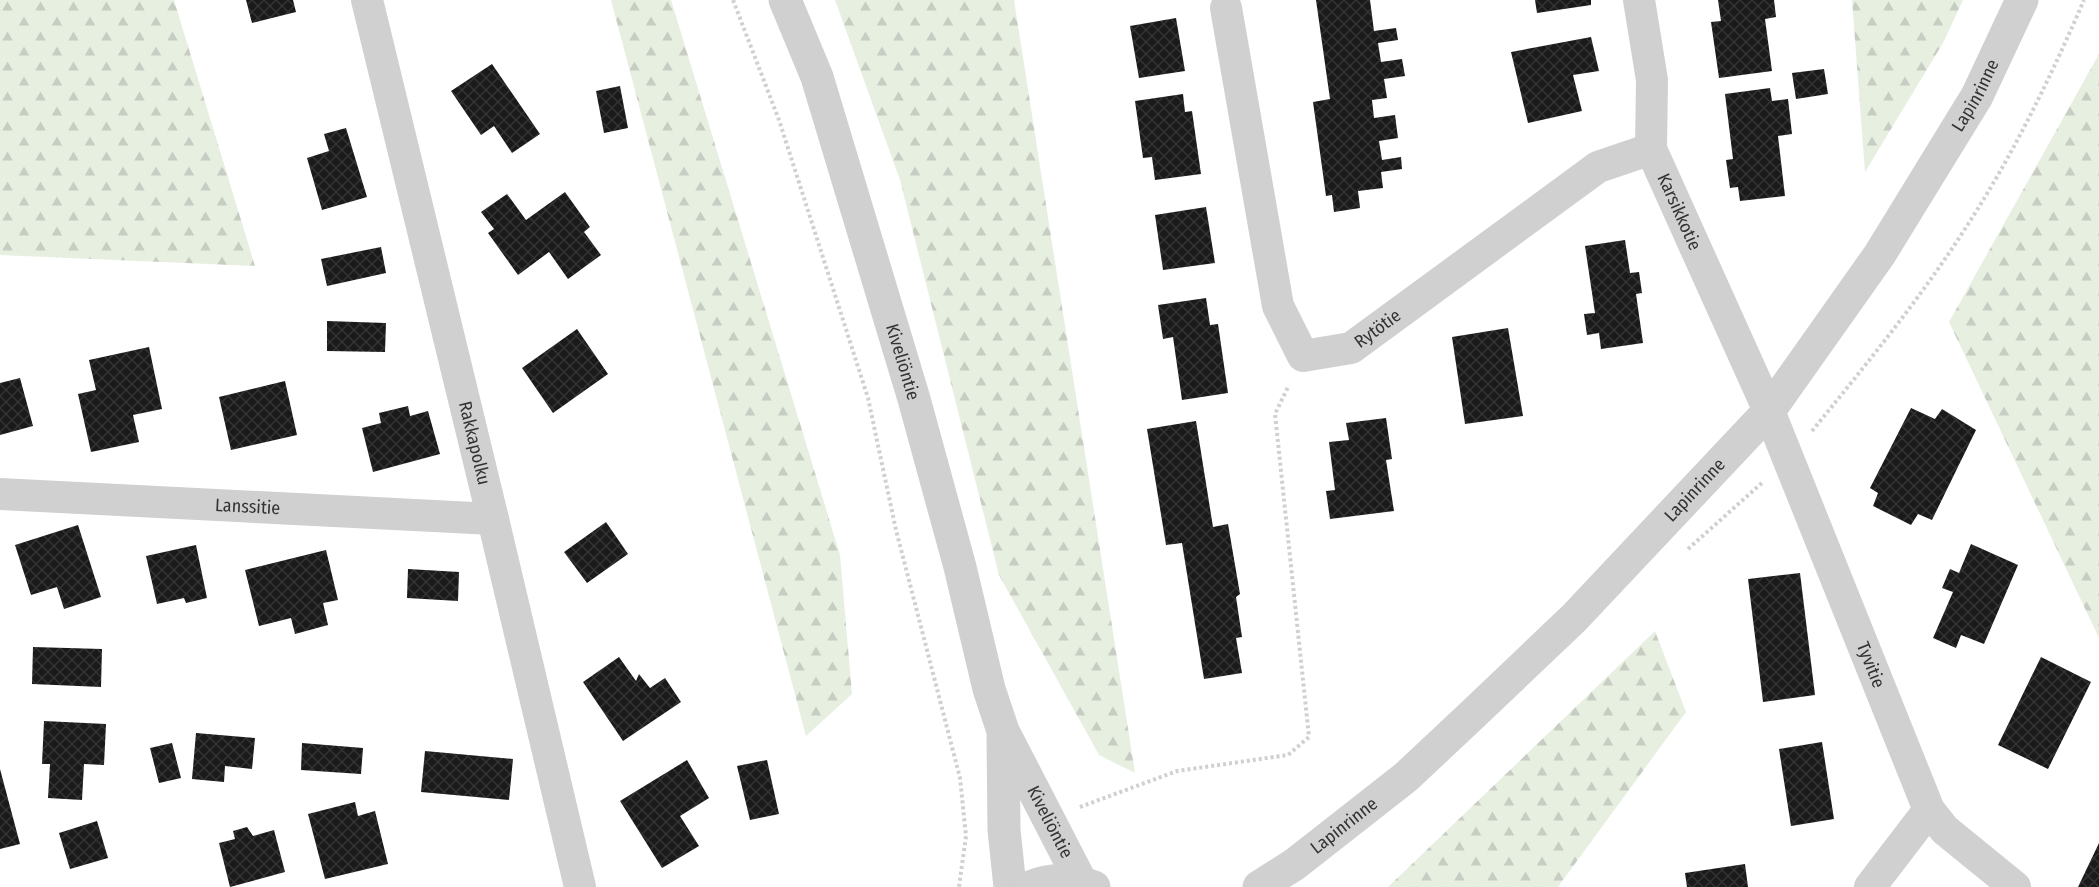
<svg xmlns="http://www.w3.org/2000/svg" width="2099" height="887" font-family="'Fira Sans Condensed',sans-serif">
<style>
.forest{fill:url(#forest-firs)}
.building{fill:url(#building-cross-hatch)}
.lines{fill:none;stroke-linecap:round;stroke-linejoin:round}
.path{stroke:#d0d0d0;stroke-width:4;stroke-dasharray:3 3;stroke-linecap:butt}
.minor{stroke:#d0d0d0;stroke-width:32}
.tertiary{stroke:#d0d0d0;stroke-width:33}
.labels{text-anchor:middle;stroke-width:6;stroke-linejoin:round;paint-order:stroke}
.street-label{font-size:18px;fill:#333;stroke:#fff}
</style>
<defs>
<pattern id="forest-firs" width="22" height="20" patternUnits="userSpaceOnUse" patternTransform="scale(1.5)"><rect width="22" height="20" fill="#e7efe1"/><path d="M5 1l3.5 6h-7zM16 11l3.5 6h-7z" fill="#c7cdc2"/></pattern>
<pattern id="building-cross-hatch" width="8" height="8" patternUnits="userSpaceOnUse" patternTransform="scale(1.5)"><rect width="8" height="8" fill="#1a1a1a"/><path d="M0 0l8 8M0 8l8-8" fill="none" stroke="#333"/></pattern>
</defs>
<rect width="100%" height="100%" fill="#fff"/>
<!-- forest -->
<path class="forest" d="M 0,0 L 174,0 L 255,266 L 0,255 Z
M 611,0 L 671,0 L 840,555 L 852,694 L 806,736 Z
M 835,0 L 1014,0 L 1135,773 L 1099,755 L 999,575 L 900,180 Z
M 1852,0 L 1963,0 L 1943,43 L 1865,172 Z
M 2099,54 L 2099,638 L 1949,322 Z
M 1655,631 L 1686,712 L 1558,887 L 1388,887 Z"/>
<!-- building -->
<path class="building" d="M 246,0 L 293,0 L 296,12 L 252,23 Z
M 1316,0 L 1370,0 L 1374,31 L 1396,28 L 1398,40 L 1378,43 L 1381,62 L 1402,59 L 1405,76 L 1384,79 L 1387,98 L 1372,100 L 1374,118 L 1395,115 L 1398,138 L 1379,141 L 1382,160 L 1401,157 L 1402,169 L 1381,172 L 1383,188 L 1358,191 L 1360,208 L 1334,212 L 1332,195 L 1326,196 L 1313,102 L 1330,99 Z
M 1535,0 L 1591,0 L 1591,5 L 1537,13 Z
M 1718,0 L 1774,0 L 1776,17 L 1765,19 L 1772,71 L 1719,78 L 1711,22 L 1721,21 Z
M 1176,18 L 1185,71 L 1139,78 L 1130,26 Z
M 1591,37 L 1599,71 L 1573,75 L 1582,111 L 1528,123 L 1511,52 Z
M 492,64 L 540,134 L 512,153 L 494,126 L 481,135 L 451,91 Z
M 1824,69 L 1828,94 L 1796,99 L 1792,73 Z
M 620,86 L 628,128 L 604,133 L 596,91 Z
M 1770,88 L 1772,101 L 1788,99 L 1792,134 L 1778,136 L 1785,196 L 1740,201 L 1738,187 L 1730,188 L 1726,160 L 1733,159 L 1725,94 Z
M 1183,94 L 1185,112 L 1192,111 L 1201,174 L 1155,180 L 1152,157 L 1143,158 L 1135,101 Z
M 346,128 L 367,197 L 322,210 L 307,158 L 329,151 L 324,134 Z
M 565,192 L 590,227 L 584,232 L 601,255 L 568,279 L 549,252 L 518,275 L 488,233 L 494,229 L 481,212 L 507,194 L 526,220 Z
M 1206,207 L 1215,263 L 1163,270 L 1155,215 Z
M 1625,240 L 1630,273 L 1639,272 L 1642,293 L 1636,294 L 1643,343 L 1601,349 L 1599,333 L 1587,335 L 1584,314 L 1595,313 L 1585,246 Z
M 381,247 L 386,273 L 327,286 L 321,259 Z
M 1206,298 L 1210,325 L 1218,324 L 1228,393 L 1182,400 L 1173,337 L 1163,339 L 1158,305 Z
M 327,321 L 386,323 L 385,352 L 327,351 Z
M 1508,328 L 1523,416 L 1465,424 L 1452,337 Z
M 577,329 L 608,374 L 553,413 L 522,368 Z
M 149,347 L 162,409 L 133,415 L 139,442 L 91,452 L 78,394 L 96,390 L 89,360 Z
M 20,378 L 33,426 L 0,435 L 0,383 Z
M 285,381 L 297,435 L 231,450 L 219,397 Z
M 408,406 L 410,416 L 428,411 L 440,454 L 373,472 L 362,428 L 381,423 L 379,413 Z
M 1911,408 L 1935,419 L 1942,409 L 1976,430 L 1932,520 L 1918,514 L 1911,525 L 1873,506 L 1878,493 L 1870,488 Z
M 1386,418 L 1392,459 L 1386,460 L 1394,511 L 1330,519 L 1326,491 L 1335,490 L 1329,442 L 1349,440 L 1346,423 Z
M 1196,421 L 1213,527 L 1228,524 L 1240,594 L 1236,597 L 1242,637 L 1236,638 L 1242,673 L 1204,679 L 1182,543 L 1166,545 L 1147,429 Z
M 606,522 L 628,554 L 587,583 L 564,552 Z
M 78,525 L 101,597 L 64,609 L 57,587 L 31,595 L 15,545 Z
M 1971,544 L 2018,565 L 1984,644 L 1961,635 L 1956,648 L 1933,638 L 1953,592 L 1942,588 L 1950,569 L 1959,573 Z
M 196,545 L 207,598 L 186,603 L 184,598 L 157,604 L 146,556 Z
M 326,550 L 338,600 L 323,603 L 328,625 L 295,634 L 291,618 L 259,626 L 245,570 Z
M 408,569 L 459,572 L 458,601 L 407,598 Z
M 1800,573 L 1815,695 L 1763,702 L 1748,579 Z
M 33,647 L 102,649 L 101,687 L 32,684 Z
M 619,657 L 636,681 L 639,674 L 650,688 L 665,678 L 681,702 L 623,741 L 583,682 Z
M 2041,657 L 2091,682 L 2048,769 L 1998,745 Z
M 44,721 L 106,724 L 104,765 L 84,764 L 82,800 L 48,798 L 50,764 L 42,764 Z
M 196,733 L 255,738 L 252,769 L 225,766 L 224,782 L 192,779 Z
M 1822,742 L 1834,819 L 1791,826 L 1779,749 Z
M 172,743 L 181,778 L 159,783 L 150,748 Z
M 302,743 L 363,748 L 361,774 L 301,770 Z
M 425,751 L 513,759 L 509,800 L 421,792 Z
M 687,760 L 709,798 L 680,816 L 699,846 L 662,868 L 620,801 Z
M 767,760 L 779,814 L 750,820 L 737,766 Z
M 0,769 L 20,844 L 0,849 Z
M 355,802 L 358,816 L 375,811 L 388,864 L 325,879 L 308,814 Z
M 97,821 L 108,858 L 70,869 L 59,833 Z
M 247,827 L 253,836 L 274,830 L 285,872 L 230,887 L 219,843 L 235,839 L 233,831 Z
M 2099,843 L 2099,887 L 2078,887 Z
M 1745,864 L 1748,887 L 1687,887 L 1685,873 Z"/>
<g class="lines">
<!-- path -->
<path class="path" d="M 733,0 L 779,120 L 868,398 L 896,530 L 960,778 L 966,836 L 959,887
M 1812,431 C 1864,367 1916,304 1961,235 C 2010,161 2049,81 2084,0
M 1688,549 L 1763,482
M 1080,807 L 1177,771 L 1288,755 L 1309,737 L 1275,414 L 1289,385"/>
<!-- minor -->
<g class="minor">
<path id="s1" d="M 367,0 L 493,519 L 580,887"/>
<path id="s2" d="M 1639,0 L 1652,80 L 1651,149 L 1769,411 L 1929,810 L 1945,830 L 2015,887"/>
<path id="s3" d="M 1226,8 L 1278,306 L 1303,356 L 1351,348 L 1598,167 L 1651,149"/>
<path id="s4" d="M 0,494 L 493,519"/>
<path d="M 1870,887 L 1929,810"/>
</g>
<!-- tertiary -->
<g class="tertiary">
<path id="s5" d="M 785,0 L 817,77 L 914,399 L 960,567 L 989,689 L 1003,731 L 1081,882"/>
<path d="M 1003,738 L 1004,830 L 1010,887"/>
<path d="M 1030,887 C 1051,878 1073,879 1094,887"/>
<path id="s6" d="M 1259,887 L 1295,864 L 1406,777 L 1471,716 L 1574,618 L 1769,411 L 1880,254 L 1977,96 L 2022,0"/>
</g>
</g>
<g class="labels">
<!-- street labels -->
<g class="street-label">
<text dy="6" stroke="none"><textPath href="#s6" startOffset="1077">Lapinrinne</textPath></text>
<text dy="6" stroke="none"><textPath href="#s2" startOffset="219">Karsikkotie</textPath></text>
<text dy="6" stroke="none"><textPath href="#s3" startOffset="440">Rytötie</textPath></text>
<text dy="6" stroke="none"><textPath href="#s5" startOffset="381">Kiveliöntie</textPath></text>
<text dy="6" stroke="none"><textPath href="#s1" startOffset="456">Rakkapolku</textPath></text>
<text dy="6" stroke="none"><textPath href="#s6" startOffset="591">Lapinrinne</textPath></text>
<text dy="6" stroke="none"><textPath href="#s4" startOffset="248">Lanssitie</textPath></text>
<text dy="6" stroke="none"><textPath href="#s2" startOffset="711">Tyvitie</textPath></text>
<text dy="6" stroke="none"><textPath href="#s5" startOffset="866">Kiveliöntie</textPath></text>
<text dy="6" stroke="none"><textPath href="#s6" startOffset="105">Lapinrinne</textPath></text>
</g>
</g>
</svg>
